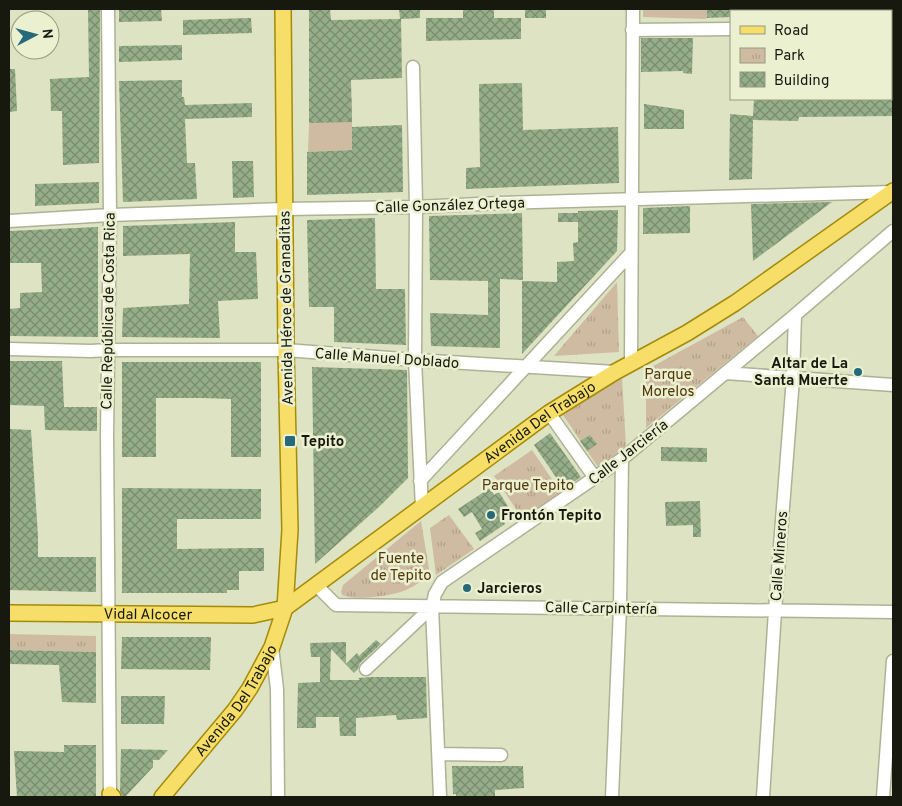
<svg xmlns="http://www.w3.org/2000/svg" width="902" height="806" font-family="Overpass,sans-serif">
<style>
.grass{fill:#cfbba2}
.park{fill:url(#park-tufts)}
.building{fill:url(#building-cross-hatch)}
.lines{fill:none;stroke-linecap:round;stroke-linejoin:round}
.minor-casing{stroke:#aeb294;stroke-width:15}
.major-casing{stroke:#a48b08;stroke-width:18}
.minor{stroke:#fff;stroke-width:12}
.major{stroke:#f6de68;stroke-width:15}
.poi-dot{fill:#25697a;stroke:#ebf0d0;stroke-width:2}
.labels{text-anchor:middle;stroke-width:5;stroke-linejoin:round;paint-order:stroke}
.street-label{font-size:15px;fill:#17190e;stroke:#ebf0d0}
.poi-label{font-size:15px;font-weight:bold;fill:#17190e;stroke:#ebf0d0;text-anchor:start}
.park-label{font-size:15px;fill:#54380c;stroke:#ebf0d0}
</style>
<defs>
<pattern id="park-tufts" width="24" height="20" patternUnits="userSpaceOnUse" patternTransform="scale(1.25)"><rect width="24" height="20" fill="#cfbba2"/><path d="M3 7l-1-3M5 7V3M7 7l1-3M15 17l-1-3M17 17v-4M19 17l1-3" fill="none" stroke="#b1a08a"/></pattern>
<pattern id="building-cross-hatch" width="8" height="8" patternUnits="userSpaceOnUse" patternTransform="scale(1.25)"><rect width="8" height="8" fill="#96ad89"/><path d="M0 0l8 8M0 8l8-8" fill="none" stroke="#798c6e"/></pattern>
</defs>
<rect width="100%" height="100%" fill="#dee3c3"/>
<!-- grass -->
<path class="grass" d="M 643,9 L 707,9 L 707,18 L 705,19 L 643,17 Z
M 352,98 L 352,150 L 308,152 L 310,100 Z"/>
<!-- park -->
<path class="park" d="M 617,282 L 619,352 L 554,356 Z
M 743,317 L 758,336 L 646,428 L 646,370 Z
M 622,377 L 626,447 L 598,467 L 563,415 Z
M 532,450 L 562,494 L 524,521 L 494,476 Z
M 449,515 L 474,549 L 436,575 L 430,528 Z
M 421,521 L 430,575 C 422,580 415,586 406,590 C 392,596 356,601 342,595 L 341,592 L 343,585 Z
M 9,634 L 96,636 L 96,652 L 9,650 Z"/>
<!-- building -->
<path class="building" d="M 88,9 L 100,9 L 99,163 L 63,165 L 62,111 L 51,111 L 50,79 L 89,77 Z
M 119,9 L 161,9 L 162,21 L 119,22 Z
M 309,9 L 330,9 L 331,20 L 401,19 L 402,78 L 351,80 L 352,122 L 309,123 Z
M 399,9 L 420,9 L 420,18 L 400,19 Z
M 463,9 L 494,9 L 494,18 L 521,18 L 521,39 L 426,41 L 426,18 L 463,18 Z
M 525,9 L 546,9 L 546,18 L 525,18 Z
M 707,9 L 731,9 L 731,17 L 707,18 Z
M 251,18 L 252,33 L 183,35 L 183,20 Z
M 641,38 L 693,38 L 692,74 L 683,73 L 683,71 L 641,72 Z
M 182,45 L 182,60 L 119,62 L 119,46 Z
M 9,69 L 15,69 L 17,111 L 9,112 Z
M 182,80 L 182,97 L 184,97 L 185,105 L 252,103 L 252,117 L 185,119 L 187,163 L 195,163 L 197,199 L 123,202 L 119,81 Z
M 522,83 L 523,130 L 618,127 L 619,183 L 466,189 L 466,168 L 480,167 L 479,84 Z
M 754,99 L 893,99 L 893,116 L 799,117 L 798,121 L 753,120 L 752,179 L 729,180 L 730,114 L 753,116 Z
M 644,104 L 684,110 L 684,129 L 644,129 Z
M 402,125 L 403,192 L 307,195 L 307,152 L 352,150 L 352,127 Z
M 232,161 L 253,161 L 254,197 L 233,198 Z
M 99,182 L 99,203 L 35,206 L 35,184 Z
M 832,202 L 776,244 L 753,261 L 751,204 Z
M 690,206 L 690,233 L 643,234 L 643,208 Z
M 618,210 L 617,251 L 522,354 L 522,281 L 557,282 L 557,262 L 574,261 L 573,243 L 578,242 L 578,222 L 558,222 L 558,213 L 578,213 L 578,211 Z
M 522,213 L 523,280 L 500,279 L 500,348 L 431,346 L 430,313 L 488,315 L 488,281 L 430,280 L 429,216 Z
M 375,218 L 376,289 L 405,289 L 406,345 L 334,342 L 334,307 L 309,307 L 307,220 Z
M 235,222 L 235,252 L 256,252 L 258,299 L 218,301 L 220,338 L 122,337 L 123,308 L 189,304 L 190,254 L 123,256 L 123,226 Z
M 98,227 L 98,337 L 9,336 L 9,309 L 20,308 L 20,293 L 42,292 L 41,263 L 9,263 L 9,231 Z
M 9,361 L 62,361 L 64,407 L 97,407 L 97,431 L 45,430 L 44,406 L 9,405 Z
M 122,362 L 261,362 L 261,457 L 231,457 L 231,399 L 202,398 L 156,398 L 156,457 L 122,457 Z
M 312,367 L 407,370 L 408,478 L 380,506 L 315,564 Z
M 9,429 L 31,430 L 38,536 L 38,557 L 96,557 L 96,592 L 9,590 Z
M 550,433 L 581,477 L 564,489 L 534,445 Z
M 590,435 L 597,444 L 587,451 L 580,441 Z
M 661,447 L 707,448 L 707,462 L 661,461 Z
M 122,488 L 261,489 L 261,519 L 177,519 L 177,549 L 264,548 L 264,571 L 239,571 L 239,590 L 227,590 L 227,593 L 122,593 Z
M 490,488 L 494,495 L 499,492 L 512,513 L 504,518 L 505,524 L 480,541 L 475,533 L 482,529 L 472,512 L 464,517 L 458,509 Z
M 700,501 L 701,537 L 693,537 L 693,525 L 666,526 L 665,502 Z
M 122,637 L 211,637 L 210,670 L 121,669 Z
M 376,640 L 381,644 L 360,663 L 358,669 L 354,673 L 331,649 L 330,680 L 360,680 L 358,678 L 372,677 L 426,677 L 427,718 L 397,720 L 396,715 L 356,718 L 356,736 L 340,736 L 339,717 L 316,717 L 316,728 L 297,728 L 298,683 L 320,682 L 320,657 L 311,657 L 310,643 L 346,642 L 346,664 L 357,653 L 359,656 Z
M 9,650 L 96,652 L 96,703 L 62,702 L 59,665 L 9,664 Z
M 121,696 L 165,696 L 164,724 L 121,724 Z
M 64,745 L 96,745 L 96,797 L 17,797 L 14,751 L 64,752 Z
M 121,749 L 168,750 L 159,760 L 153,760 L 153,767 L 126,796 L 122,796 L 120,791 Z
M 452,766 L 523,766 L 524,788 L 495,790 L 495,797 L 456,797 L 456,794 L 453,794 Z"/>
<g class="lines">
<!-- minor casing -->
<g class="minor-casing">
<path id="minor" d="M 108,9 L 110,215 L 107,435 L 110,797
M 745,11 L 745,9
M 632,30 L 731,29
M 413,67 L 416,207 L 415,360 L 422,508
M 891,84 L 893,84
M 9,221 L 110,215 L 285,209 L 416,207 L 500,203 L 892,192
M 9,349 L 91,351 L 108,350 L 286,350 L 415,360 L 615,372
M 631,363 L 633,9
M 725,373 L 893,385
M 549,413 L 595,478
M 420,481 L 631,253
M 317,586 L 336,605 L 893,612
M 432,607 L 440,797
M 272,647 L 277,689 L 278,797
M 366,669 L 432,607 L 435,594 L 442,582 L 622,459 L 795,315 L 893,231
M 439,754 L 501,755
M 612,797 L 620,608 L 622,459
M 763,797 L 775,611 L 793,378 L 795,315
M 883,797 L 893,661"/>
</g>
<!-- major casing -->
<g class="major-casing">
<g id="major">
<path id="s1" d="M 9,613 L 253,615 L 285,608 L 549,413 L 615,372 L 687,333 L 735,303 L 893,191"/>
<path d="M 110,794 L 113,797"/>
<path id="s2" d="M 162,797 L 235,710 L 250,688 L 272,647 L 285,608 L 290,530 L 286,350 L 283,9"/>
</g>
</g>
<!-- minor -->
<use href="#minor" class="minor"/>
<!-- major -->
<use href="#major" class="major"/>
</g>
<!-- markers -->
<g class="poi-dot">
<circle cx="858" cy="372" r="5"/>
<rect x="284" y="435" width="12" height="12" rx="2.5"/>
<circle cx="491" cy="515" r="5"/>
<circle cx="467" cy="588" r="5"/>
</g>
<g class="labels">
<!-- street labels -->
<g class="street-label">
<text transform="translate(450 205) rotate(-2)" y="5">Calle González Ortega</text>
<text transform="translate(286 308) rotate(-91)" y="5">Avenida Héroe de Granaditas</text>
<text transform="translate(108 311) rotate(-89)" y="5">Calle República de Costa Rica</text>
<text transform="translate(387 358) rotate(4)" y="5">Calle Manuel Doblado</text>
<text dy="5" stroke="none"><textPath href="#s1" startOffset="592">Avenida Del Trabajo</textPath></text>
<text transform="translate(628 452) rotate(-38)" y="5">Calle Jarciería</text>
<text transform="translate(779 556) rotate(-86)" y="5">Calle Mineros</text>
<text transform="translate(601 608) rotate(1)" y="5">Calle Carpintería</text>
<text dy="5" stroke="none"><textPath href="#s1" startOffset="139">Vidal Alcocer</textPath></text>
<text dy="5" stroke="none"><textPath href="#s2" startOffset="122">Avenida Del Trabajo</textPath></text>
</g>
<!-- poi labels -->
<g class="poi-label">
<text x="848" y="368" text-anchor="end">Altar de La<tspan x="848" dy="17">Santa Muerte</tspan></text>
<text x="301" y="446">Tepito</text>
<text x="501" y="520">Frontón Tepito</text>
<text x="477" y="593">Jarcieros</text>
</g>
<!-- park labels -->
<g class="park-label">
<text x="668" y="379">Parque<tspan x="668" dy="17">Morelos</tspan></text>
<text x="528" y="490">Parque Tepito</text>
<text x="401" y="563">Fuente<tspan x="401" dy="17">de Tepito</tspan></text>
</g>
</g>
<!-- border -->
<rect width="902" height="806" fill="none" stroke="#17190e" stroke-width="20"/>
<!-- legend -->
<rect x="730" y="10" width="162" height="90" fill="#ebf0d0" stroke="#969a82"/>
<rect x="740" y="26" width="25" height="8" fill="#f6de68" stroke="#969a82"/>
<text x="774" y="35" font-size="15" fill="#17190e">Road</text>
<rect x="740" y="48" width="25" height="15" fill="url(#park-tufts)" stroke="#969a82"/>
<text x="774" y="60" font-size="15" fill="#17190e">Park</text>
<rect x="740" y="72" width="25" height="15" fill="url(#building-cross-hatch)" stroke="#969a82"/>
<text x="774" y="85" font-size="15" fill="#17190e">Building</text>
<!-- north arrow -->
<g transform="translate(35 35) rotate(84)"><circle r="24" fill="#ebf0d0" stroke="#969a82"/>
<path d="M0-4L9 19L0 12L-9 19Z" fill="#25697a"/>
<text y="-8" font-size="14" font-weight="bold" text-anchor="middle" fill="#17190e">N</text>
</g>
</svg>
